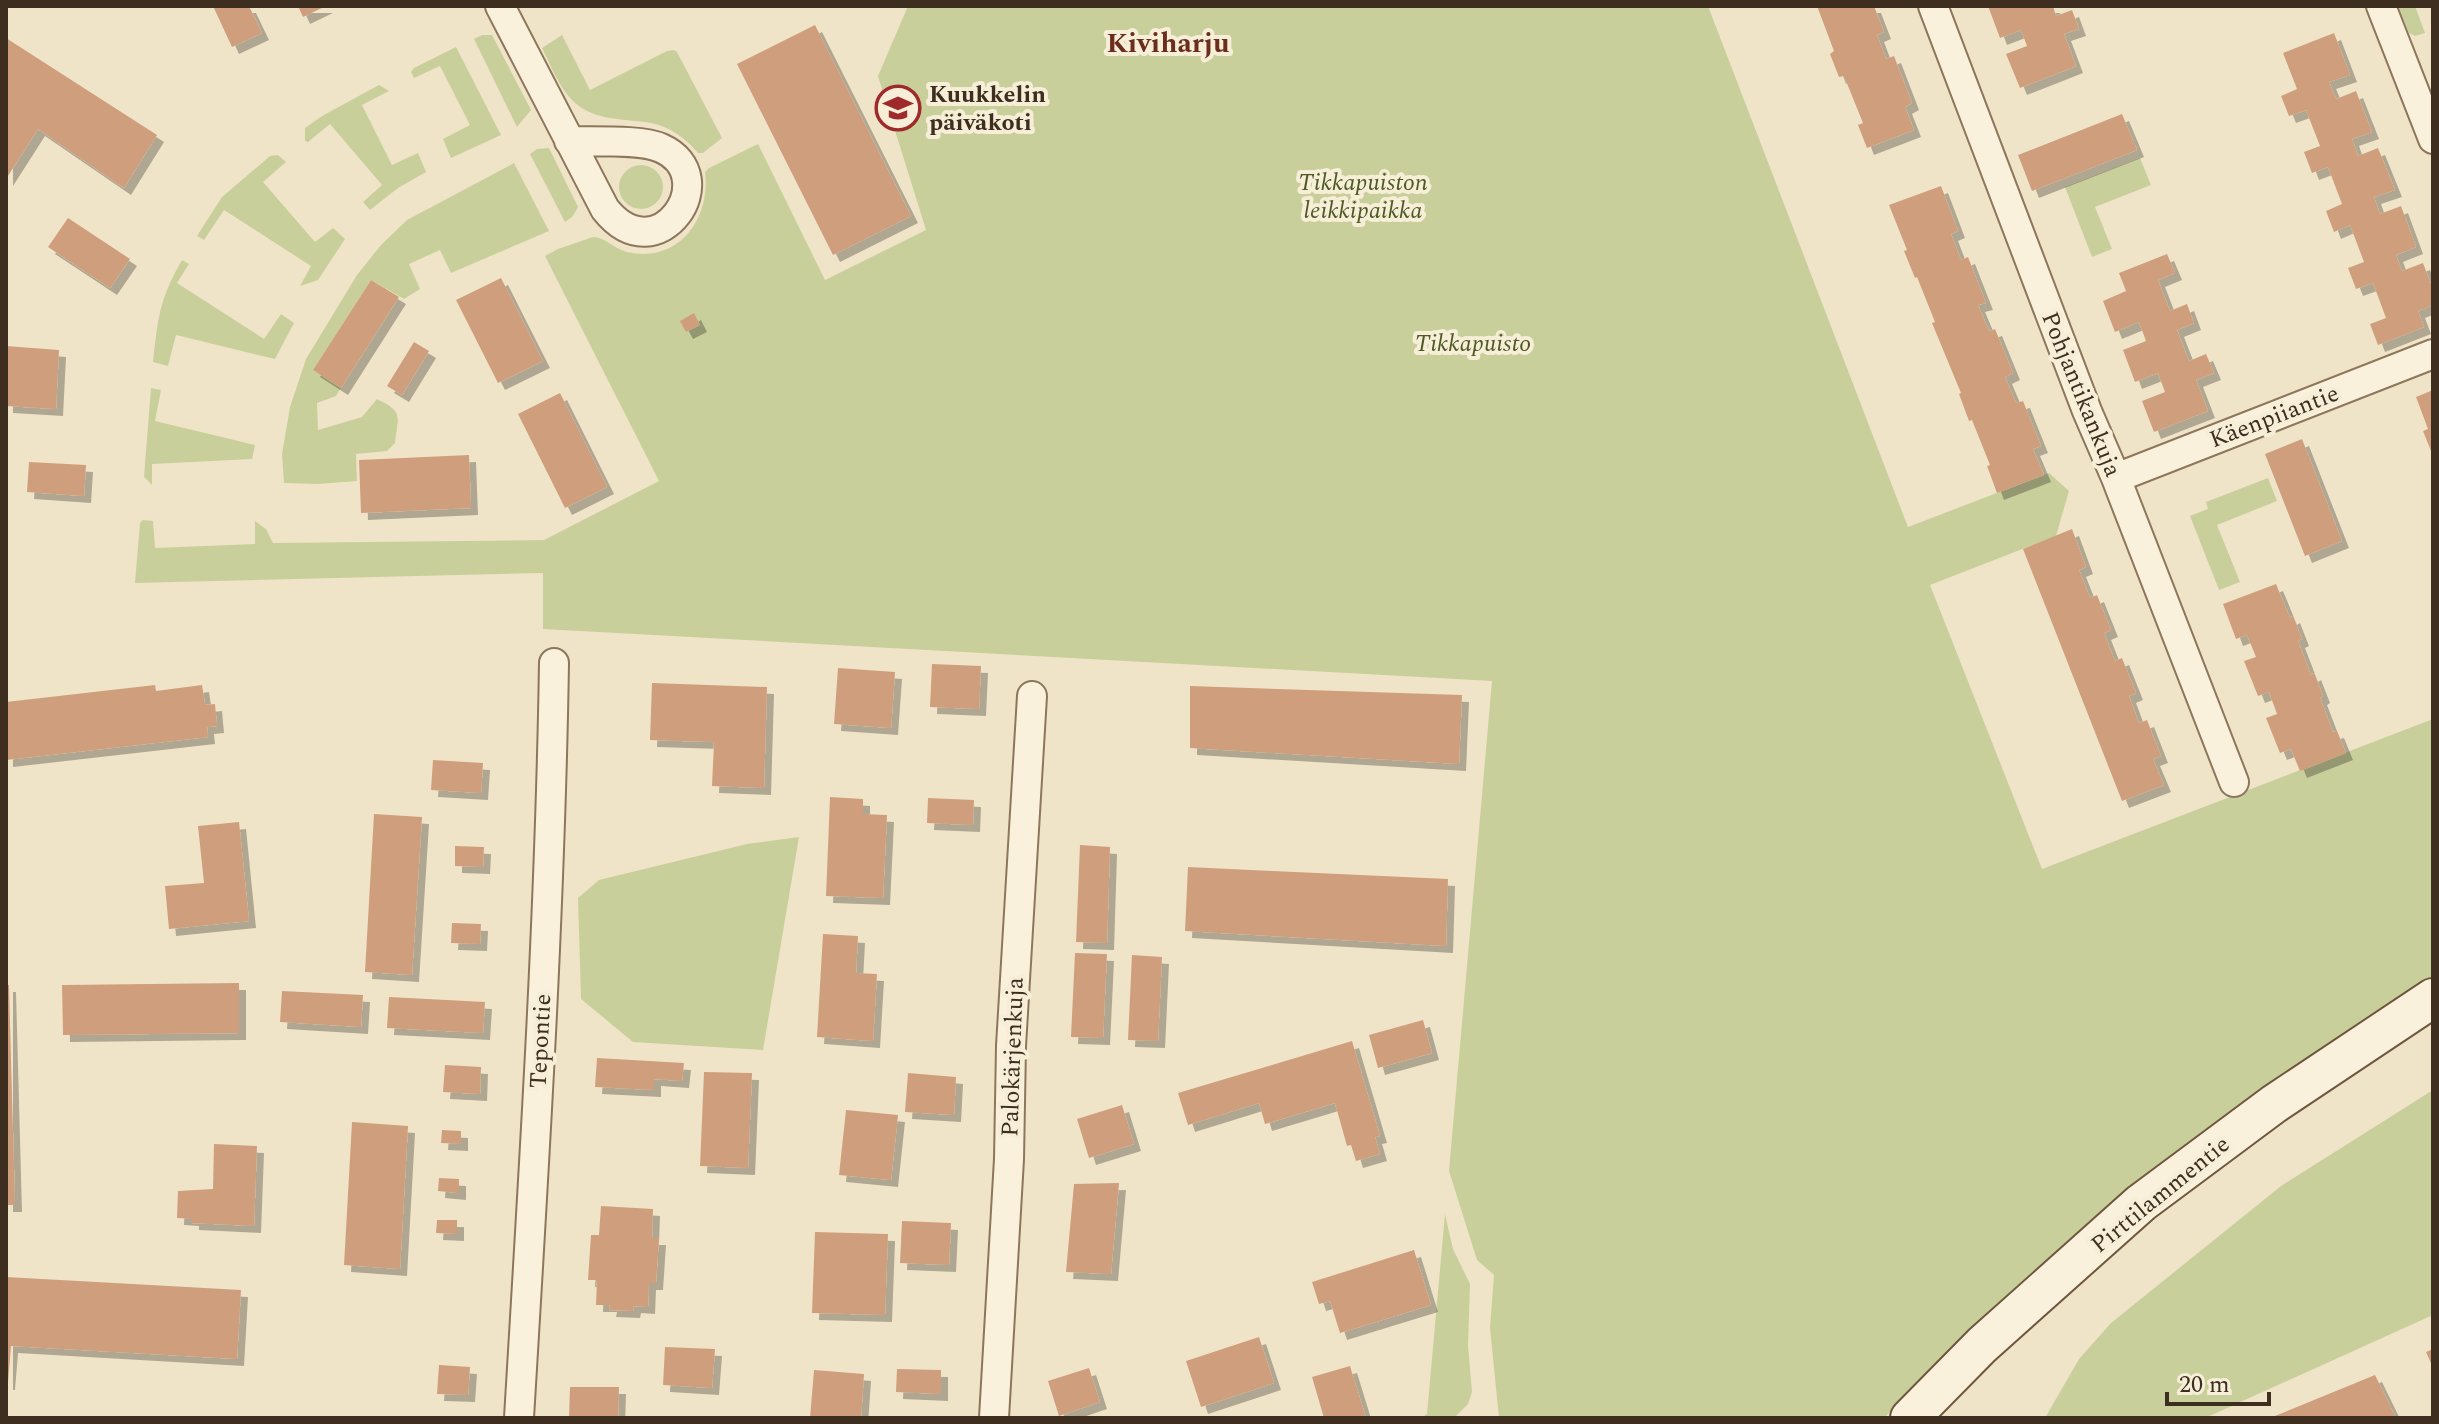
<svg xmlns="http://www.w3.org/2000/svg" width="2439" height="1424" font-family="Spectral,serif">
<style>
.green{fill:#c9cf9b}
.building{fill:#cf9f7d;filter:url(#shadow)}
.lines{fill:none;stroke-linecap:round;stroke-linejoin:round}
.street-casing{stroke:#8d765c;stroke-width:32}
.secondary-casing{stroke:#6f573f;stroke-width:42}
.street{stroke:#faf1dc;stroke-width:28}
.secondary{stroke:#faf1dc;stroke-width:38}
.labels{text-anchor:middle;stroke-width:8;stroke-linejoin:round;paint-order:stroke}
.poi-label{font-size:24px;font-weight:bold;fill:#3d2e20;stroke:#f7eed8;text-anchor:start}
.park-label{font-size:24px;font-style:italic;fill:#4d5a26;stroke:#f7eed8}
.street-label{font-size:24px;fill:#3d2e20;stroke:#f7eed8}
.quarter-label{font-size:28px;font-weight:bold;fill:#6b2e1e;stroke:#f7eed8}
</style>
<defs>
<filter id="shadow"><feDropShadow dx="7" dy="7" stdDeviation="0" flood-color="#0004"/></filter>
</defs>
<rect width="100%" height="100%" fill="#f0e4c8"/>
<!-- green -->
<path class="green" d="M 908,6 L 1708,6 L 1908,527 L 2049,473 L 2069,491 L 2056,536 L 1930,585 L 2042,869 L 2433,719 L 2433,979 L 2264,1089 L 1970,1331 L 1884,1418 L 1499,1418 L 1490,1328 L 1494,1275 L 1477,1260 L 1449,1171 L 1492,681 L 543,629 L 543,573 L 135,583 L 140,523 L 143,520 L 153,521 L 155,548 L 255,544 L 255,521 L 266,529 L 273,543 L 544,540 L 659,481 L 545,256 L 558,249 L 593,237 C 605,237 615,249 627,252 C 678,264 711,219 705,172 L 709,168 L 758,144 L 825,280 L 926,230 L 878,76 Z
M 2398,6 L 2415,6 L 2425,33 L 2415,36 L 2409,33 Z
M 482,35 L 492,35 L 531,110 L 517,127 L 474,39 Z
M 562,35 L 590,90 L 667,51 L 674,50 L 677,52 L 722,138 L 703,153 L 698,153 C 685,138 671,127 651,123 C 624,118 596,122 574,102 C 559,88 551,66 542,48 Z
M 456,47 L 501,135 L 451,158 L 443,139 L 470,125 L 440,66 L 414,78 L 411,72 L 414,68 Z
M 379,85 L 389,91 L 362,105 L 392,165 L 418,153 L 426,172 L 398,188 L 370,210 L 363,202 L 382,185 L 330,124 L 308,142 L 305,141 L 305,128 L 322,116 Z
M 549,148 L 578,207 L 573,216 L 565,222 L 530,154 L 537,149 Z
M 278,155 L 286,162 L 263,182 L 315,242 L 333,228 L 345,239 L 318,280 L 300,286 L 311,266 L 224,210 L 204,240 L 197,236 L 222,197 L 270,156 Z
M 2140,158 L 2151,185 L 2095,207 L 2112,249 L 2092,257 L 2065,187 Z
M 514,163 L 549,231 L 451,273 L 440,250 L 409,264 L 420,289 L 404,299 L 371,280 L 313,370 L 341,388 L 336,396 L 317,403 L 318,430 L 362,417 L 377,399 C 404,412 398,416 395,443 L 387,451 L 356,454 L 357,481 L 318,484 L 284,483 L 282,454 L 290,407 L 306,359 L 357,275 L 381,245 L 407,220 Z
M619 187a22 22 0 1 1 44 0a22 22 0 1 1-44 0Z
M 182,260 L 189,264 L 177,283 L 264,339 L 281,314 L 294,323 L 275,359 L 176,335 L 168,366 L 153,362 C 158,318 159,300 182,260 Z
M 151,388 L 161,390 L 155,421 L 255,445 L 252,459 L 152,464 L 152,485 L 144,477 Z
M 2268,478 L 2277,501 L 2217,525 L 2240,582 L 2219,590 L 2190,516 L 2208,509 L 2206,502 Z
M 799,837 L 763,1050 L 633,1042 L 581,999 L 578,898 L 599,880 L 747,844 Z
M 2433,1090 L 2433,1315 L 2205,1418 L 2045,1418 L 2079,1359 L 2111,1323 L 2281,1186 Z
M 1445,1214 L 1453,1249 L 1470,1284 L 1468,1346 L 1472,1392 L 1468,1404 L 1454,1418 L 1421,1418 L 1427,1414 Z"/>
<!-- building -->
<path class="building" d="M 213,6 L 249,6 L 262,33 L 232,47 Z
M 298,6 L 326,6 L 303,17 Z
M 1817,6 L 1874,6 L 1884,32 L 1877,35 L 1886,59 L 1894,56 L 1912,103 L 1905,107 L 1914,130 L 1867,148 L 1858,125 L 1863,123 L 1844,76 L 1839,77 L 1830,54 L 1834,51 Z
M 1988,6 L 2053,6 L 2056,16 L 2072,10 L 2079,29 L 2064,34 L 2076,66 L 2020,88 L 2006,54 L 2027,46 L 2021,30 L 2000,38 Z
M 815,25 L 911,216 L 833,255 L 737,64 Z
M 2334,33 L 2350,75 L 2329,82 L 2336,99 L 2356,91 L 2372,132 L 2352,139 L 2358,156 L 2378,148 L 2395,190 L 2374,197 L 2380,214 L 2401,206 L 2416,247 L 2396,255 L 2402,271 L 2423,263 L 2433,289 L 2433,305 L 2418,311 L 2424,327 L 2378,345 L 2370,324 L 2386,318 L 2373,283 L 2356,289 L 2348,268 L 2364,262 L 2350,225 L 2334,232 L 2326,211 L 2342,204 L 2328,167 L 2312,173 L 2304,152 L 2320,146 L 2306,110 L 2289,116 L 2281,96 L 2297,89 L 2283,53 Z
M 6,38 L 157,135 L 124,188 L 38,129 L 6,179 Z
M 2122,114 L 2137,150 L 2032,191 L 2018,155 Z
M 1941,186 L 1958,231 L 1951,234 L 1961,260 L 1968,257 L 1986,303 L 1978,305 L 1989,331 L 1995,329 L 2013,373 L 2005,377 L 2016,403 L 2023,401 L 2041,446 L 2033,449 L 2044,475 L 1997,493 L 1987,466 L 1990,465 L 1972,420 L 1969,421 L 1959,394 L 1961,393 L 1932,323 L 1935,322 L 1917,277 L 1915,278 L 1904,251 L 1907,250 L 1889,205 Z
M 68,218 L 130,259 L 110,288 L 48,247 Z
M 2167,254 L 2175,273 L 2158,280 L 2170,311 L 2187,304 L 2194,323 L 2177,330 L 2189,361 L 2206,354 L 2214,373 L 2196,380 L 2208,411 L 2154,432 L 2142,401 L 2165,392 L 2158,373 L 2135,382 L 2123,350 L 2146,341 L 2139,322 L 2115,332 L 2103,301 L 2126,291 L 2119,273 Z
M 501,278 L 543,361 L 498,383 L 456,300 Z
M 371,280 L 399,297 L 341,388 L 313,370 Z
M 694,313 L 700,325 L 686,332 L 680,321 Z
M 414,342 L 429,351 L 402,395 L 387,386 Z
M 6,346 L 59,350 L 56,409 L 6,406 Z
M 2433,390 L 2433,456 L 2423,431 L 2428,429 L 2416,397 Z
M 560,393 L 607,487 L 565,508 L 518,414 Z
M 2302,439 L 2342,541 L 2305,556 L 2265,454 Z
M 469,455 L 471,508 L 361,513 L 359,460 Z
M 29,462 L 86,465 L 84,496 L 27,492 Z
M 2072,529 L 2086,567 L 2079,570 L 2090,598 L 2097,595 L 2111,630 L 2104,633 L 2115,661 L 2122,658 L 2136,693 L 2129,696 L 2139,723 L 2147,720 L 2161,756 L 2153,759 L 2164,785 L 2122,801 L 2023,549 Z
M 2276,584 L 2290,618 L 2293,616 L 2302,639 L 2298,641 L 2311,675 L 2314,673 L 2323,696 L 2320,698 L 2333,732 L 2337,731 L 2346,753 L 2300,771 L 2291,749 L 2280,753 L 2266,718 L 2277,714 L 2269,692 L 2258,696 L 2244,661 L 2256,657 L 2247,635 L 2236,639 L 2223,604 Z
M 932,664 L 981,666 L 979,709 L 930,707 Z
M 838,668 L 895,672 L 891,728 L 834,724 Z
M 652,683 L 767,687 L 764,788 L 712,786 L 714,742 L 650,740 Z
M 155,685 L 156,691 L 202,685 L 205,705 L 215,704 L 217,726 L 207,727 L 208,737 L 6,760 L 6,702 Z
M 1190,686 L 1462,695 L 1459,764 L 1190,748 Z
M 433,760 L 483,763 L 481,793 L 431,790 Z
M 830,797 L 863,799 L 863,814 L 887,815 L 883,898 L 826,896 Z
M 928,798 L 974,800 L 973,825 L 927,823 Z
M 374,814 L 422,817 L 412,975 L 365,972 Z
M 239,822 L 249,921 L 169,929 L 165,886 L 204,883 L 198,826 Z
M 1080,845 L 1110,847 L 1107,943 L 1076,942 Z
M 455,846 L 484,847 L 483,867 L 455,866 Z
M 1188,867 L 1448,879 L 1446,946 L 1185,931 Z
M 452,923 L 481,924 L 480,944 L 451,943 Z
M 823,934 L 858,936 L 856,973 L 877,974 L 873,1041 L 817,1037 Z
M 1075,953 L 1107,954 L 1103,1038 L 1071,1037 Z
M 1132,955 L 1162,957 L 1158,1041 L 1128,1040 Z
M 239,983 L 239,1033 L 63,1035 L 62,985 Z
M 6,985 L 9,985 L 15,1205 L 6,1205 Z
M 282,991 L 363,995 L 361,1027 L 280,1022 Z
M 389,997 L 485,1002 L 483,1033 L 387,1028 Z
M 1423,1020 L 1432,1053 L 1378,1068 L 1369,1035 Z
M 1352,1041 L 1380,1136 L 1375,1137 L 1380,1154 L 1356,1161 L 1351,1145 L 1347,1146 L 1335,1103 L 1265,1124 L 1259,1103 L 1188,1125 L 1178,1093 Z
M 597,1058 L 684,1063 L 682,1081 L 654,1079 L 654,1090 L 595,1087 Z
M 445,1065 L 481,1067 L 480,1094 L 443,1092 Z
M 704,1072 L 752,1073 L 748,1168 L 700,1166 Z
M 908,1073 L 956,1077 L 954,1115 L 905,1112 Z
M 1122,1105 L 1134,1144 L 1089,1158 L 1077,1119 Z
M 846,1110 L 898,1115 L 891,1180 L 839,1175 Z
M 352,1122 L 408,1126 L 400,1269 L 344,1265 Z
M 442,1130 L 461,1131 L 461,1144 L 441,1143 Z
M 214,1144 L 257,1146 L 254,1226 L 192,1223 L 192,1219 L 177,1218 L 178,1191 L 213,1189 Z
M 439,1178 L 459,1179 L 459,1193 L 438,1191 Z
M 1119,1183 L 1111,1274 L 1066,1272 L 1074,1184 Z
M 601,1206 L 653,1209 L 652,1238 L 659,1238 L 656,1283 L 649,1283 L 648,1307 L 634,1306 L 633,1311 L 609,1310 L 610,1305 L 596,1305 L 597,1280 L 588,1280 L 591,1235 L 599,1235 Z
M 437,1220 L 457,1220 L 457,1234 L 436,1233 Z
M 902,1221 L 951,1223 L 949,1265 L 900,1263 Z
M 815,1232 L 888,1234 L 885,1315 L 812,1313 Z
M 1414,1250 L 1431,1305 L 1340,1333 L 1330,1301 L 1319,1304 L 1312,1282 Z
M 6,1277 L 241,1290 L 237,1359 L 11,1346 L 8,1383 L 6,1383 Z
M 1259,1337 L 1274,1383 L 1201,1407 L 1186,1361 Z
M 665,1347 L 715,1349 L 712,1388 L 663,1385 Z
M 2433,1349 L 2433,1368 L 2426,1352 Z
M 439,1365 L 470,1367 L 468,1395 L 437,1394 Z
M 1350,1366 L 1366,1418 L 1324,1418 L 1312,1377 Z
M 1089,1368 L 1100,1402 L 1059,1416 L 1048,1381 Z
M 897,1369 L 941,1370 L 941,1394 L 896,1392 Z
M 814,1370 L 864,1374 L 861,1418 L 810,1418 Z
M 2375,1375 L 2396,1418 L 2270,1418 Z
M 570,1387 L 619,1387 L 618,1418 L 569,1418 Z"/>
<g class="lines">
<!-- street casing -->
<g class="street-casing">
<path id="street" d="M 500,6 L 605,209 C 658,276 725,176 661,148 C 641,139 593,142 569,141
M 1933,6 L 2087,411 L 2116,478 L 2234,782
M 2381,6 L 2433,139
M 2116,478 L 2433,354
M 519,1418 C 534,1167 550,915 554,663
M 994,1418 L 1009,1159 L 1011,1046 L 1032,696"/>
</g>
<!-- secondary casing -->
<g class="secondary-casing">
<path id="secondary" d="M 1910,1418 L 1982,1345 L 2141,1203 L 2274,1104 L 2433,998"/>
</g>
<!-- street -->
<use href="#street" class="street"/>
<!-- secondary -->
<use href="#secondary" class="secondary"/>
</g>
<!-- icons -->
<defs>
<g id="school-ring" transform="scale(2.3)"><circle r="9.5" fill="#f7eed8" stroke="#9e2a2b" stroke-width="1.5"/><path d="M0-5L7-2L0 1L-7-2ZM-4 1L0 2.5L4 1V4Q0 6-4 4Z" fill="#9e2a2b"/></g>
</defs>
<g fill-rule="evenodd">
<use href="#school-ring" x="898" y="108"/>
</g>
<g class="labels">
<!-- poi labels -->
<g class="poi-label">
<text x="929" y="102">Kuukkelin<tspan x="929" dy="28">päiväkoti</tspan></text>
</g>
<!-- park labels -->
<g class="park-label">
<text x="1363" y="190">Tikkapuiston<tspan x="1363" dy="28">leikkipaikka</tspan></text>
<text x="1473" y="351">Tikkapuisto</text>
</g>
<!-- street labels -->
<g class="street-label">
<text transform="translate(2082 394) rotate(68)" y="8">Pohjantikankuja</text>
<text transform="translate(2274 416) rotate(-21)" y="8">Käenpiiantie</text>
<text transform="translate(540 1041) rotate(-87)" y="8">Tepontie</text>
<text transform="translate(1012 1057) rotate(-88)" y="8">Palokärjenkuja</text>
<text transform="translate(2160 1194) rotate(-39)" y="8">Pirttilammentie</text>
</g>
<!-- quarter labels -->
<g class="quarter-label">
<text x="1168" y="52">Kiviharju</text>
</g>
</g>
<!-- border -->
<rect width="2439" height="1424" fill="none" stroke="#3d2e20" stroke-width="16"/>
<!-- scale -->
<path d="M2167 1392v12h102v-12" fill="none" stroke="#3d2e20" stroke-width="4"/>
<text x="2179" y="1392" font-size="24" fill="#3d2e20" stroke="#f7eed8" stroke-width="6" paint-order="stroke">20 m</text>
</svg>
